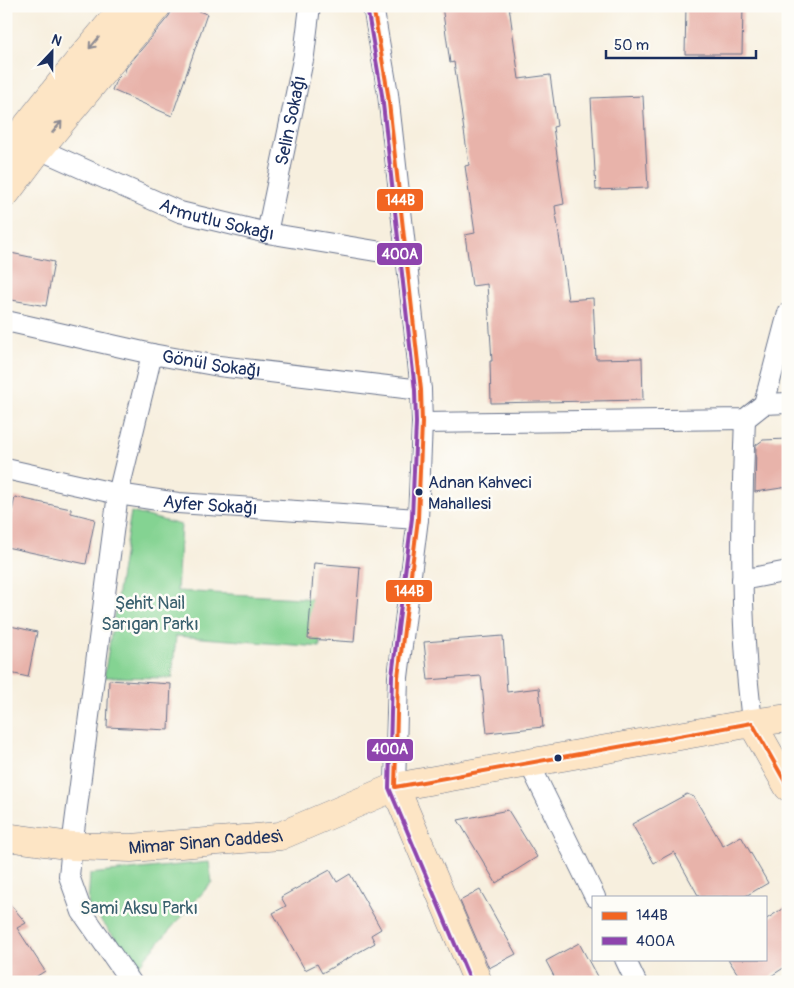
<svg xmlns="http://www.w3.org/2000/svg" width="794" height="988" font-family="Pangolin,sans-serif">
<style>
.green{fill:#84d392;stroke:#508178}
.building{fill:#e8b3aa}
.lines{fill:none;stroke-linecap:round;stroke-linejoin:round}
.street-casing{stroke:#68728b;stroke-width:22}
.secondary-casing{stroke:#68728b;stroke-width:29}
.street{stroke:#fff;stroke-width:20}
.secondary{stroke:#fde5c5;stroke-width:28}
.bus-1-casing{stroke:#fdfcf7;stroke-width:8}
.bus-2-casing{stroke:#fdfcf7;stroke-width:8}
.bus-1{stroke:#f26522;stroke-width:4}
.bus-2{stroke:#8e44ad;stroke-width:4}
.oneway{stroke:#8c8a92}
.bus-dot{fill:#1b2f5e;stroke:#fdfcf7;stroke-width:2}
.labels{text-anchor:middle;stroke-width:5;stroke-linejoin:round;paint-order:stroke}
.bus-label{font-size:17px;fill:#1b2f5e;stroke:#fdfcf7;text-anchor:start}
.street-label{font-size:18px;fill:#1b2f5e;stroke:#fdfcf7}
.park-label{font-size:18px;fill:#3a606e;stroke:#fdfcf7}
.line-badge{stroke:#fdfcf7;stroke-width:2}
.badge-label{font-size:14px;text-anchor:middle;font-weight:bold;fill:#fff}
</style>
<rect width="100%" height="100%" fill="#fdfcf7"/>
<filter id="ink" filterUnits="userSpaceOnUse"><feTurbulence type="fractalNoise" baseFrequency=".02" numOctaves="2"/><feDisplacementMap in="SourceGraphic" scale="10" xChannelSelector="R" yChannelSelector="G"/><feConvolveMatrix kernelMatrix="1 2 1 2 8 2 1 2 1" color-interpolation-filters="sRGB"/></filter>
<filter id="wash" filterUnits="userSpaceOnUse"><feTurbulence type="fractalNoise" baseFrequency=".0096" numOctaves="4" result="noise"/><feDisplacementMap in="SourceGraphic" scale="20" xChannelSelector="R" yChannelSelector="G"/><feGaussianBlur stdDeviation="1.12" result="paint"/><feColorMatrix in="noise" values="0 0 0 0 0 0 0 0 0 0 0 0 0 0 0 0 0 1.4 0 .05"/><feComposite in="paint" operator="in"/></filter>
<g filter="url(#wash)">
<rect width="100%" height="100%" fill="#f7efde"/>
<!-- green -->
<path class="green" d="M 131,512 L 181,525 L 177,591 L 318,599 L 320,647 L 176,636 L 172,678 L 104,677 Z
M 209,862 L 212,882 L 138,966 L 88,905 L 90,874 Z"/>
<g id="blocks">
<!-- building -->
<path class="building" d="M 174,6 L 184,6 L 207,14 L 172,116 L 112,90 L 116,80 L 122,74 L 124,75 L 126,68 L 169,16 Z
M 442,6 L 509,6 L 519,79 L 550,75 L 557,126 L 553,127 L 564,204 L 555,206 L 568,300 L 593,298 L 596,359 L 642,358 L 643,400 L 491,403 L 490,361 L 492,361 L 487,284 L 472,286 L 465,235 L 475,233 L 465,166 L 469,165 L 454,62 L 450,63 Z
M 686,6 L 743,6 L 742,54 L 685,54 Z
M 643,96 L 648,188 L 596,190 L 591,98 Z
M 6,252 L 54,262 L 46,306 L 6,299 Z
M 788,439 L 788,487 L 755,492 L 756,445 L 763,440 Z
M 15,497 L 71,509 L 71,513 L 95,519 L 86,564 L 6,547 L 6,539 Z
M 314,563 L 360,567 L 354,642 L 308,639 Z
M 6,625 L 37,632 L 28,677 L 6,672 Z
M 503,636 L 507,692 L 539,688 L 543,727 L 487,733 L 481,676 L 428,680 L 424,642 Z
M 109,680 L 171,684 L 169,730 L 107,727 Z
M 687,794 L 694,797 L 723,846 L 741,836 L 768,883 L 744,897 L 699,897 L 674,852 L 654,863 L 632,824 Z
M 508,810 L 537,857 L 496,883 L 458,820 Z
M 330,870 L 337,882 L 350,874 L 381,929 L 371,935 L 375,943 L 322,973 L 317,964 L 305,970 L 273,913 L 286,906 L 281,897 Z
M 480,890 L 516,954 L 489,968 L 460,901 Z
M 6,899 L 26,923 L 17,928 L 45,971 L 28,982 L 6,982 Z
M 788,905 L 788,965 L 762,982 L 743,982 L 728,959 L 765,959 L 765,920 Z
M 579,943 L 600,982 L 557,982 L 546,961 Z"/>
</g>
</g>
<g filter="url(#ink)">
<use href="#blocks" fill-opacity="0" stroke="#68728b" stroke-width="1"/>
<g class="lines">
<!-- street casing -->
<g class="street-casing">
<g id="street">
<path d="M 373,6 L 388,94 L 421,390 L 422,423 L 418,519 L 398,677 L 395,787"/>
<path id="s1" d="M 39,149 L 180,212 L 267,233 L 406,256"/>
<path id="s2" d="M 267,233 L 304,55 L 310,6"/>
<path id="s3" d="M 6,321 L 152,354 L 219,366 L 421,390"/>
<path d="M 764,404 L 788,313"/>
<path d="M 745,419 C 742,499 740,579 746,658 C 747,680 750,701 752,723"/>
<path d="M 422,423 L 745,419 L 764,404 L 788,403"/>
<path id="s4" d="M 6,469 L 118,494 L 178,503 L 418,519"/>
<path d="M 742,580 L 788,571"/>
<path d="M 529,763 L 595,897"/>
<path d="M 625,959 L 636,982"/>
<path d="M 131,982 L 82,912 L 69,876 L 72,846 L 118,494 L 152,354"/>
</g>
</g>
<!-- secondary casing -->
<g class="secondary-casing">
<g id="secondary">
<path d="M 6,152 L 68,74 L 125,6"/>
<path d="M 6,193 L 39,149 L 157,6"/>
<path d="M 752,723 L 788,787"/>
<path d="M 395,787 L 478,982"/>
<path id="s5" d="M 6,837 L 72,846 L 131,848 L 280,836 L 395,787 L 752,723 L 788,718"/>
</g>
</g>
<!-- street -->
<use href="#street" class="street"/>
<!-- secondary -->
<use href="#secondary" class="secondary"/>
<!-- bus-1 casing -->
<g class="bus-1-casing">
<path id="bus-1" d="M 373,6 L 388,94 L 421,390 L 422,423 L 418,519 L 398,677 L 395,787
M 752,723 L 788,787
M 395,787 L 752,723"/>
</g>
<!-- bus-2 casing -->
<g class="bus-2-casing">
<path id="bus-2" d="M 367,7 L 382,95 L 415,390 L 416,423 L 412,518 L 392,676 L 389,788 L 471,982"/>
</g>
<!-- bus-1 -->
<use href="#bus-1" class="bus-1"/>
<!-- bus-2 -->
<use href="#bus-2" class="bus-2"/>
</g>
<!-- one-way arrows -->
<defs><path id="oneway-shaft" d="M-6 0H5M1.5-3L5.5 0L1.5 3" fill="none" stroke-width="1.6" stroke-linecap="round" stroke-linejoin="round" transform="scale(1.25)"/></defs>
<g class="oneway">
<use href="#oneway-shaft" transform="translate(94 43) rotate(130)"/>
<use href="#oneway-shaft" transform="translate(57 127) rotate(-50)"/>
</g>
</g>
<!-- markers -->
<g class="bus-dot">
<circle cx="419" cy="492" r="4.5"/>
<circle cx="558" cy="758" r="4.5"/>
</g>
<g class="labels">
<!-- bus labels -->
<g class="bus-label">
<text x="428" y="488">Adnan Kahveci<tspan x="428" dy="21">Mahallesi</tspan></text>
</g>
<!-- street labels -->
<g class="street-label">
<text dy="6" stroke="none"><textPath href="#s2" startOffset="115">Selin Sokağı</textPath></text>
<text dy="6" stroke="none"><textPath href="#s1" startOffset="192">Armutlu Sokağı</textPath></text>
<text dy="6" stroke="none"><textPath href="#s3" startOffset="210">Gönül Sokağı</textPath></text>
<text dy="6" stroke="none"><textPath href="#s4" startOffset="208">Ayfer Sokağı</textPath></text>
<text dy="6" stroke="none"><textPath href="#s5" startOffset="200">Mimar Sinan Caddesi</textPath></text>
</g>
<!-- park labels -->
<g class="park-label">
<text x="150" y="609">Şehit Nail<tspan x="150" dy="21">Sarıgan Parkı</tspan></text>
<text x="139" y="914">Sami Aksu Parkı</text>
</g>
</g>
<g class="line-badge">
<rect x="376" y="188" width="48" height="24" rx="5" fill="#f26522"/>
<rect x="376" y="242" width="47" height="24" rx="5" fill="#8e44ad"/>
<rect x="385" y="579" width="48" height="24" rx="5" fill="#f26522"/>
<rect x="366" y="738" width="48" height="24" rx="5" fill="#8e44ad"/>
</g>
<g class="badge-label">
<text x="400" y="205">144B</text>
<text x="400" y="259">400A</text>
<text x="409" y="596">144B</text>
<text x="390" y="754">400A</text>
</g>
<!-- margin -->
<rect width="794" height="988" fill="none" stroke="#fdfcf7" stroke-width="25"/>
<!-- legend -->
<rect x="592" y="896" width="175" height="65" fill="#fdfcf7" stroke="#a3aaba"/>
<rect x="602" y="912" width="25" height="8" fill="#f26522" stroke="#a3aaba"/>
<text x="636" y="920" font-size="15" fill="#1b2f5e">144B</text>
<rect x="602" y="937" width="25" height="8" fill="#8e44ad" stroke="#a3aaba"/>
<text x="636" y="946" font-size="15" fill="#1b2f5e">400A</text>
<!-- north arrow -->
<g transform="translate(52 52) rotate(22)" stroke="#fdfcf7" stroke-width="4" paint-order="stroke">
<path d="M0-4L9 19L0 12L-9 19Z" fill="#1b2f5e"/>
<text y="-8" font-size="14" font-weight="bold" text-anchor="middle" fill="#1b2f5e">N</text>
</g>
<!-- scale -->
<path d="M606 50v8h150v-8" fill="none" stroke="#1b2f5e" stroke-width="2.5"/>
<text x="614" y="50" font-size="15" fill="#1b2f5e" stroke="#fdfcf7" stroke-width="4" paint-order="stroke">50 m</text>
</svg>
